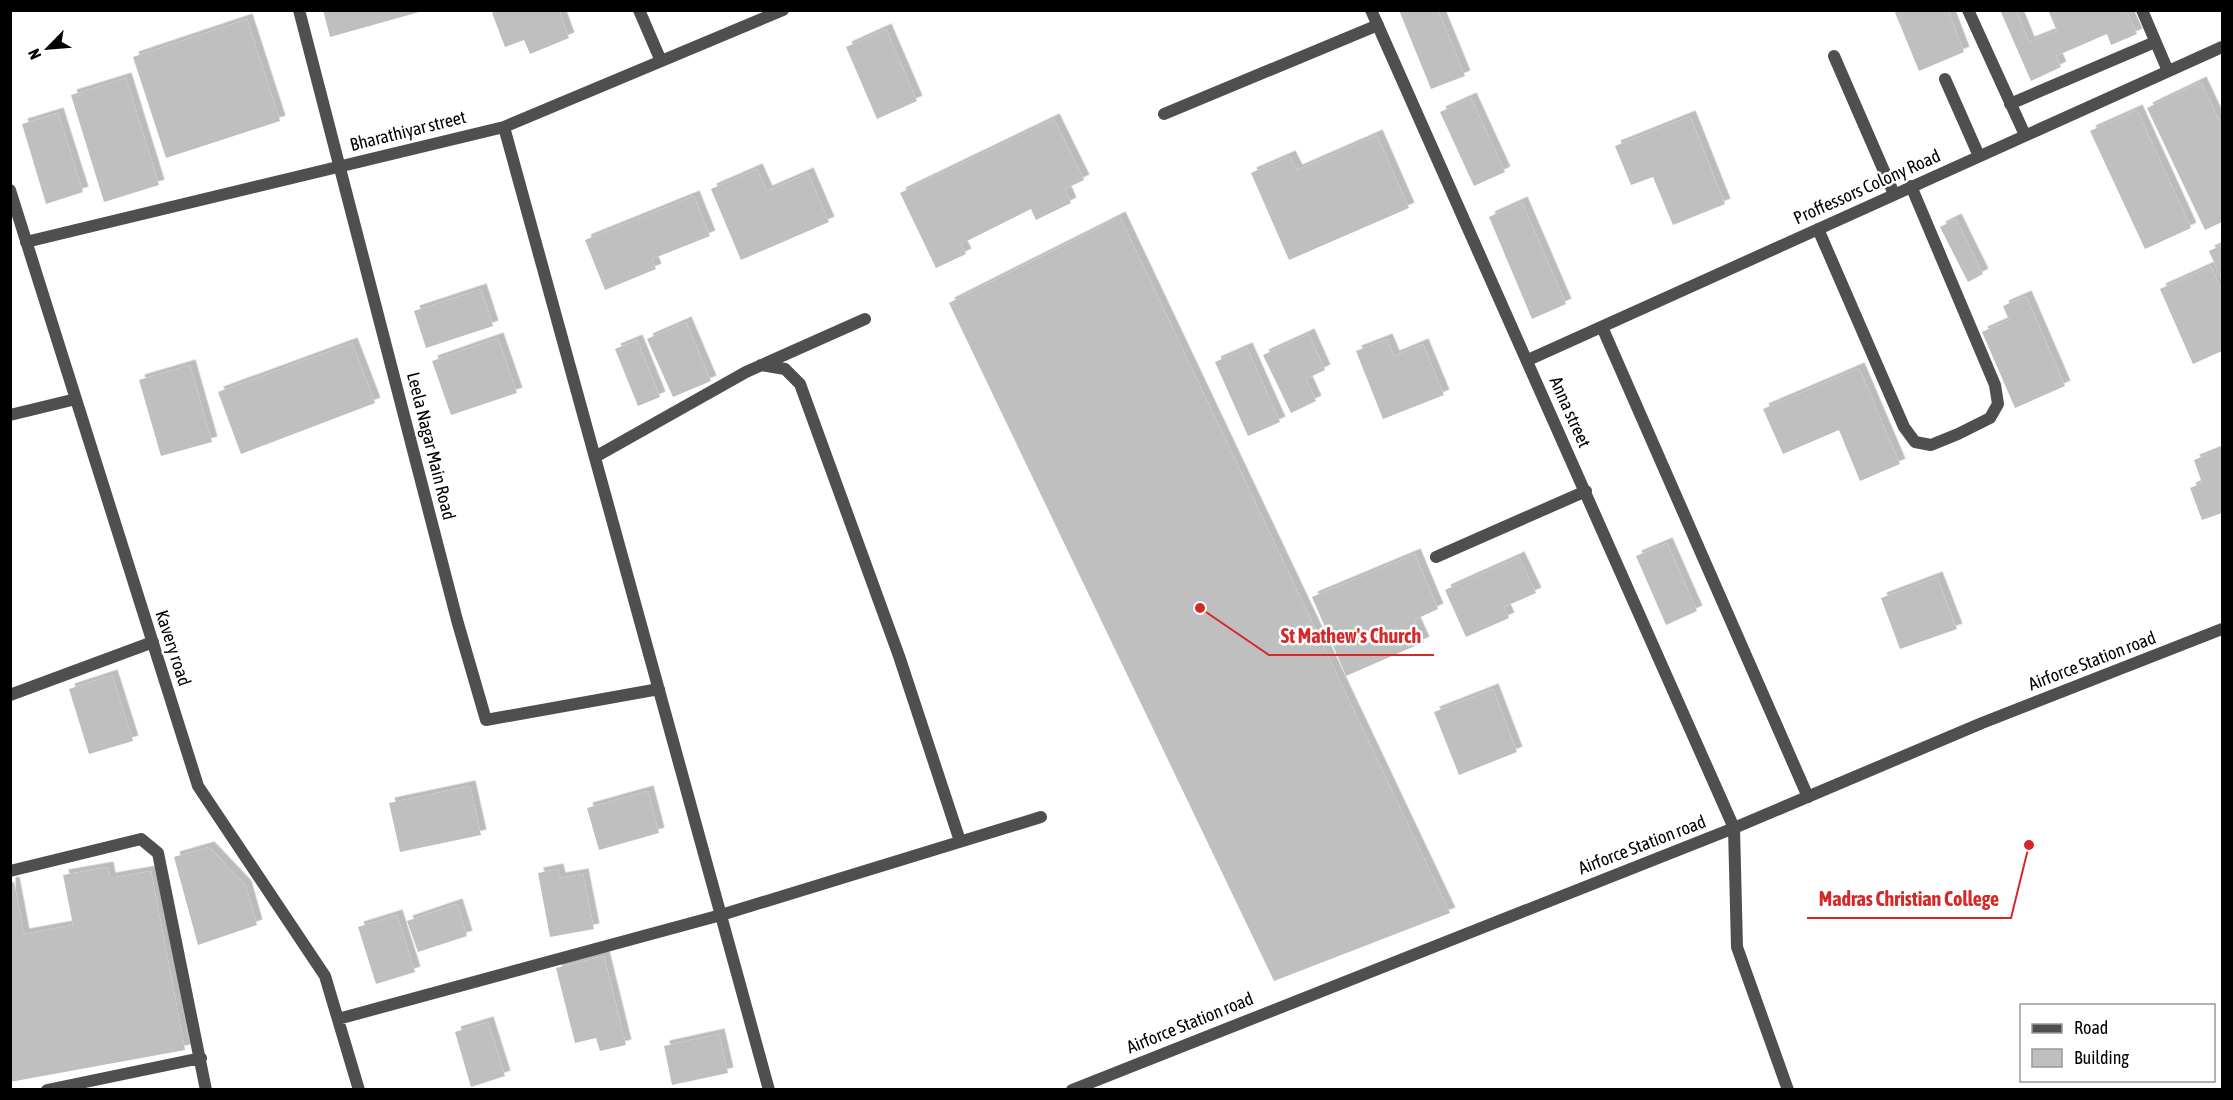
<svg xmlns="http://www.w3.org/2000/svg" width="2233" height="1100" font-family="'Asap Condensed',sans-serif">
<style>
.building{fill:#bfbfbf;filter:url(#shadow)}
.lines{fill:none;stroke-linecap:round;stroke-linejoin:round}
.service{stroke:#4f4f4f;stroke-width:12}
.minor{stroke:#4f4f4f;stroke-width:12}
.tertiary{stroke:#4f4f4f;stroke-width:12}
.labels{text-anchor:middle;stroke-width:5;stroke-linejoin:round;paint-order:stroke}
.street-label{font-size:18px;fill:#000;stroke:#fff}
.leader{fill:none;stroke:#d62828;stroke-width:2}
.callout-dot{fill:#d62828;stroke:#fff;stroke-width:2}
.callout-label{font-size:20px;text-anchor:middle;font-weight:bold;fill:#d62828;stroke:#fff;stroke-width:5;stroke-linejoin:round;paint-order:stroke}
</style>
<defs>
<filter id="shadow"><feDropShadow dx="5.5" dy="-5.5" stdDeviation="0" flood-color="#0004"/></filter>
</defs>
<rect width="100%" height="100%" fill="#fff"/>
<!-- building -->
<path class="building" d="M 323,10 L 423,10 L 423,11 L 330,37 Z
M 497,10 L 559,10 L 569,38 L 530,54 L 524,40 L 505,47 L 492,13 Z
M 1399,10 L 1438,10 L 1465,76 L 1431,89 Z
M 1894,10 L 1948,10 L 1964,52 L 1919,71 Z
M 2000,10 L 2016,10 L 2029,42 L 2057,31 L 2048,10 L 2126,10 L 2137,34 L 2111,45 L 2107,34 L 2056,56 L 2061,67 L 2031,81 Z
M 247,19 L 280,121 L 166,158 L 133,57 Z
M 886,29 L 917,101 L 877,119 L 846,47 Z
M 126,78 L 159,185 L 104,202 L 71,95 Z
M 2201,82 L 2222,127 L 2222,222 L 2205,230 L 2147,108 Z
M 1471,98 L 1505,172 L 1474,186 L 1440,112 Z
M 2137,110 L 2191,228 L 2145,249 L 2090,131 Z
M 58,113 L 83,192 L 46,204 L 22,124 Z
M 1690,116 L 1725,204 L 1673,225 L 1653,177 L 1631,185 L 1615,146 Z
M 1054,119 L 1084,180 L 1065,189 L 1071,203 L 1036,220 L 1031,209 L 961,244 L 966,254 L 936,268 L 900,193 Z
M 1377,135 L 1409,208 L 1289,260 L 1251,173 L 1290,156 L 1297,170 Z
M 757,169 L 767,191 L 808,173 L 829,222 L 741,260 L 711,189 Z
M 694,196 L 710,236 L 652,259 L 656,269 L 605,290 L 585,240 Z
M 1522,202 L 1566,304 L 1532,319 L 1489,217 Z
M 1120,217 L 1450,913 L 1274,981 L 949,303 Z
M 1956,219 L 1983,274 L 1968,282 L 1940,227 Z
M 2222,245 L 2222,281 L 2209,251 Z
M 2211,266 L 2222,292 L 2222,351 L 2193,364 L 2160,289 Z
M 481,289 L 493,326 L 426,348 L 414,311 Z
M 2026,296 L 2065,386 L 2015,408 L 1982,332 L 2009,320 L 2003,306 Z
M 686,322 L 711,381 L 673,397 L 647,339 Z
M 1309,334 L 1325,370 L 1306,379 L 1316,401 L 1291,413 L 1263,355 Z
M 498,338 L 517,393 L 451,415 L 432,361 Z
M 1387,339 L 1394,356 L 1423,344 L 1444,395 L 1383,419 L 1356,351 Z
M 637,340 L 660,397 L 638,406 L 615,349 Z
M 352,343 L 375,403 L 241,454 L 218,392 Z
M 1247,348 L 1280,422 L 1248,436 L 1215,362 Z
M 190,365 L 212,442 L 161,456 L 139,380 Z
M 1859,368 L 1900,464 L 1860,481 L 1839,430 L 1783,454 L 1763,409 Z
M 2222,449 L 2222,513 L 2202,520 L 2190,488 L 2202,483 L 2194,460 Z
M 1667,543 L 1697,611 L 1666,625 L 1636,556 Z
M 1415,554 L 1438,609 L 1414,620 L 1424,642 L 1346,676 L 1312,597 Z
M 1519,557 L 1536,593 L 1504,607 L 1509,618 L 1466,637 L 1445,590 Z
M 1937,577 L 1957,629 L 1900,649 L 1881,598 Z
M 112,675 L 133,741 L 89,754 L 69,689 Z
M 1493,689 L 1517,752 L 1459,775 L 1434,712 Z
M 470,786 L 481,835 L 400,852 L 389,803 Z
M 648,791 L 659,833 L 599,850 L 587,808 Z
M 209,847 L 246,886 L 257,925 L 198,945 L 174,857 Z
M 108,867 L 110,878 L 151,871 L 185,1050 L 10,1082 L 10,883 L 14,882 L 24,934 L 73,925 L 63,875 Z
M 558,869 L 560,878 L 583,874 L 594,929 L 550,937 L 538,873 Z
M 457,904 L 467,936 L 418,952 L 407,921 Z
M 397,915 L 415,972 L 376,984 L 358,927 Z
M 604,956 L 626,1045 L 600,1051 L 596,1038 L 575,1043 L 556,968 Z
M 488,1022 L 505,1076 L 471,1087 L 455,1032 Z
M 719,1034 L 728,1073 L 672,1085 L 664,1046 Z"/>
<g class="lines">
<!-- service -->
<path class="service" d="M 1834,56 L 1894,194
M 1945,79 L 1979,156
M 1734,828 L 1737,947 L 1788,1090"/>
<!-- minor -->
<path class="minor" d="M 299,10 L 457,620 L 486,720 L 659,689
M 639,10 L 661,61
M 1371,10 L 1734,828
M 1968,10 L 2025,135
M 2142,10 L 2168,71
M 2010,104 L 2155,42
M 1164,114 L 1378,25
M 504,127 L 769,1090
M 10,190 L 198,786 L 325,976 L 359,1090
M 1818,229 L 1904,427 L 1915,442 L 1931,445 L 1958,434 L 1990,418 L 1998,404 L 1995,385 L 1911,186
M 26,242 L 504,127 L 783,10
M 1602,327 L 1808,797
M 1528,360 L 2222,47
M 761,365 L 785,369 L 800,384 L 899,656 L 960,841
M 10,415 L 76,399
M 595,457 L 746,372 L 865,319
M 1436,557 L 1586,491
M 10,695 L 153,642
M 10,871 L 141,839 L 158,853 L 206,1090
M 338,1019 L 721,915 L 1041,817
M 47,1090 L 201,1058"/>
<!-- tertiary -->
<path class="tertiary" d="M 1072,1090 L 1734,828 L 1982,723 L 2222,629"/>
</g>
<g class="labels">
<!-- street labels -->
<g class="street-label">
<text transform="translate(408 131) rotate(-14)" y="6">Bharathiyar street</text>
<text transform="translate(1867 187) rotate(-24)" y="6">Proffessors Colony Road</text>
<text transform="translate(1570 412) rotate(66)" y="6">Anna street</text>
<text transform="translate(431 446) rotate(76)" y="6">Leela Nagar Main Road</text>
<text transform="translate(173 648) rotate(72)" y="6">Kavery road</text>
<text transform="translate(2092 661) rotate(-21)" y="6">Airforce Station road</text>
<text transform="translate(1642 845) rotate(-21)" y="6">Airforce Station road</text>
<text transform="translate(1190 1023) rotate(-22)" y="6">Airforce Station road</text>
</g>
</g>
<!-- callouts -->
<path class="leader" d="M1200 608L1269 655H1434M2029 845L2011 918H1807"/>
<g class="callout-dot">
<circle cx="1200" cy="608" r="6"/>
<circle cx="2029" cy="845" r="6"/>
</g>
<g class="callout-label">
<text x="1351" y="643">St Mathew's Church</text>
<text x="1909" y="906">Madras Christian College</text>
</g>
<!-- border -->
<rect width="2233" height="1100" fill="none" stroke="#000000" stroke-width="24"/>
<!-- legend -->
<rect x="2020" y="1004" width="195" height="78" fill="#ffffff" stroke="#999999" stroke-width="1.5"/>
<rect x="2032" y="1024" width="30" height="9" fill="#4f4f4f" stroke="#999999" stroke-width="1.5"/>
<text x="2074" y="1034" font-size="18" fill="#000000">Road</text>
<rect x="2032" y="1049" width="30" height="18" fill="#bfbfbf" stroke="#999999" stroke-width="1.5"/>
<text x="2074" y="1064" font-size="18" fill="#000000">Building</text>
<!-- north arrow -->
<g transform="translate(48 48) rotate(245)" stroke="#ffffff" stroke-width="4.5" paint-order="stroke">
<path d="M0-4.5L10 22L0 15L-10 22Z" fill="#000000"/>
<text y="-9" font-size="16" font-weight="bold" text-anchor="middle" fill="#000000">N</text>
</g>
</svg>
